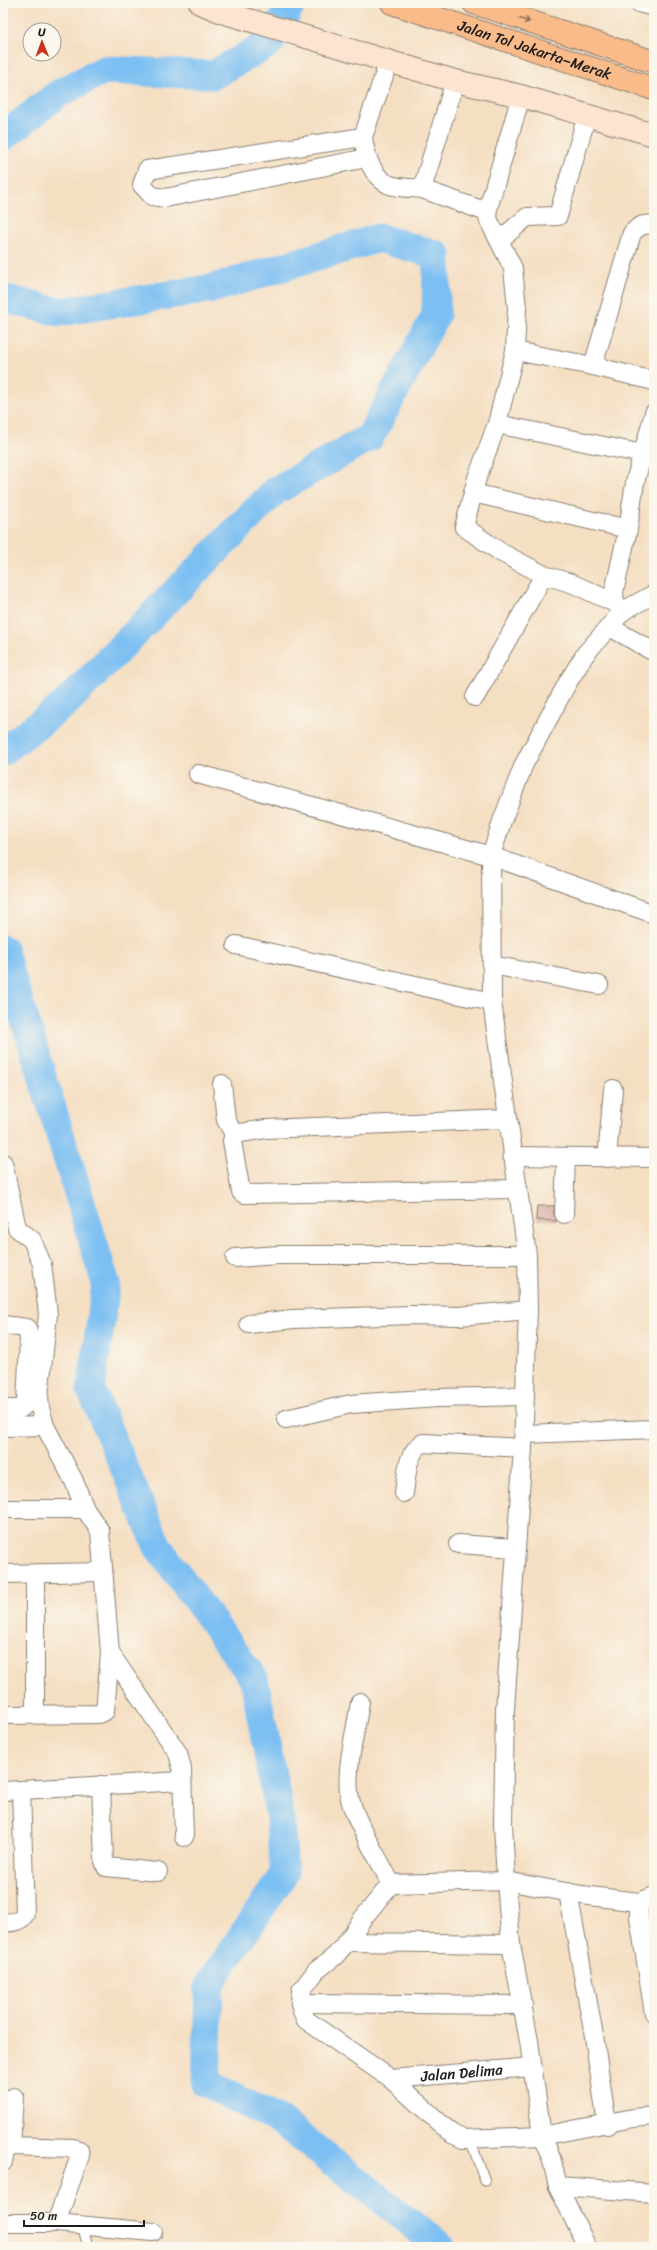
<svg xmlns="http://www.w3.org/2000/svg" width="657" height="2250" font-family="Sriracha,sans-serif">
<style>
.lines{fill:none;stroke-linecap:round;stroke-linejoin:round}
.river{stroke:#7bbff2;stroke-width:29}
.building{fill:#d4a499}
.lane-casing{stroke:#887e70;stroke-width:11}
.street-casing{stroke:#887e70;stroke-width:20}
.secondary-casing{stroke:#887e70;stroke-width:24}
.highway-casing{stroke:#887e70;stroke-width:24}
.lane{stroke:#fff;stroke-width:9}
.street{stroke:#fff;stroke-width:18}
.secondary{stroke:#fde4d1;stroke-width:22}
.highway{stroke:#fabb8b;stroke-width:22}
.oneway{stroke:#8b6c54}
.labels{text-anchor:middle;stroke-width:3.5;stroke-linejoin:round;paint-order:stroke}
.street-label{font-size:15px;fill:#1c1c1c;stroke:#fbf7ec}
</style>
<rect width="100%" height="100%" fill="#fbf7ec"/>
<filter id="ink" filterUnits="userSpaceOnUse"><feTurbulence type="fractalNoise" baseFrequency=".025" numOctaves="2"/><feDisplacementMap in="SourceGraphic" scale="8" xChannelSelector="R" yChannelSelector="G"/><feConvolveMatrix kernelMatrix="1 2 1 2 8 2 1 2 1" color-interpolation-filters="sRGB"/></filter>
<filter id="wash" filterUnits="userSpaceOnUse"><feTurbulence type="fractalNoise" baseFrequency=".012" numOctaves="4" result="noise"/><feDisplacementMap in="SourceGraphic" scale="16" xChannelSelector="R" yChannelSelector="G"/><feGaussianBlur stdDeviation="0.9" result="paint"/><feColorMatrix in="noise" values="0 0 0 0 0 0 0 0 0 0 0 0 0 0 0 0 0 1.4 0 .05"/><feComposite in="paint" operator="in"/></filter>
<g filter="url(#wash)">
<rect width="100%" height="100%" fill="#f4dfc3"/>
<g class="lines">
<!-- river -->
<path class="river" d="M 3,137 L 58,94 L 104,70 L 213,75 L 270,43 L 292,3
M 3,298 L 59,312 L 214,288 L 379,238 L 437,255 L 436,315 L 370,437 L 275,491 L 66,703 L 3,751
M 3,949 L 106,1284 L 91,1390 L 158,1547 L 254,1679 L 280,1817 L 284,1874 L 209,1985 L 206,2083 L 280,2121 L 442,2247"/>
</g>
<g id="blocks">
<!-- building -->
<path class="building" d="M 537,1206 L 554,1206 L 554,1214 L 557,1221 L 536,1220 Z"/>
</g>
</g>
<g filter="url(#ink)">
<use href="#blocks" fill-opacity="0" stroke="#887e70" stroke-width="1"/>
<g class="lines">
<!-- lane casing -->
<g class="lane-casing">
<path id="lane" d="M 3,5 L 4,3
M 470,2139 L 485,2181
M 82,2225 L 88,2247"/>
</g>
<!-- street casing -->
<g class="street-casing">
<g id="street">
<path d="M 639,3 L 654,7"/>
<path d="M 389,61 L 363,137 C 365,154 372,178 390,185 C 399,188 412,188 422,189"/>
<path d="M 455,81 L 422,189 L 487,212"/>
<path d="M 521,96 L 487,212 L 489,221 L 513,268 L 517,308 L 515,351 L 497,424 L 477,478 L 464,527 L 502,553 L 544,575"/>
<path d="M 363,137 L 147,170 L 142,185 L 152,196 L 165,198 L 367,158"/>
<path d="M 500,240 L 527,217 L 558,216 L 587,115"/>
<path d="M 515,351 L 593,366 L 654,381"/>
<path d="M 593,366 L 632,233 C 639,226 644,223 654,225"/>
<path d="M 497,424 L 643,454"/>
<path d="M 473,493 L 628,529"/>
<path d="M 623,611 L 654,594"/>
<path d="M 610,627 L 654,652"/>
<path d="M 475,697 L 544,575 L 571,583 L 615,603"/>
<path d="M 198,774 L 491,856 L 654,914"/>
<path d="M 236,945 L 492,1002"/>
<path d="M 492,965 L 599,985"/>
<path d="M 222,1084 L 226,1120 L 234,1134 L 266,1129 L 508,1119"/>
<path d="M 234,1134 L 232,1141 L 241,1192 L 244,1194 L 518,1189"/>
<path d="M 512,1156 L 654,1158"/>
<path d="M 607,1158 L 613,1089"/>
<path d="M 3,1163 L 17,1228 L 32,1240 L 42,1264 L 48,1314 L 39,1396 L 40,1408 L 45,1426 L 74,1481 L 85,1509 L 100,1531 L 110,1653 L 105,1711 L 98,1714 L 3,1715"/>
<path d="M 564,1214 L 566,1158"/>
<path d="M 235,1258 L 279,1255 L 527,1255"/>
<path d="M 249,1324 L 293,1319 L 412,1315 L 459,1316 L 528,1310"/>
<path d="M 3,1325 L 27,1328 L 29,1339 L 26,1404 L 20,1409 L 3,1409"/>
<path d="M 286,1419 L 351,1404 L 438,1398 L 524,1396"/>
<path d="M 3,1427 L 45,1426"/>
<path d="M 524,1434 L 654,1429"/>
<path d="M 404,1493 C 407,1475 406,1453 423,1443 L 523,1448"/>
<path d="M 3,1509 L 85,1509"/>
<path d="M 458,1544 L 516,1548"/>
<path d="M 3,1574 L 102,1572"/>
<path d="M 110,1653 L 178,1753 L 182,1769 L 184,1837"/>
<path d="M 360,1702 C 356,1730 346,1765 349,1793 C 351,1816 380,1860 391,1884 L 506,1881 L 582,1895 L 639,1902"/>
<path d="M 35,1714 L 35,1574"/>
<path d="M 101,1785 L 104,1861 L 106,1867 L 158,1872"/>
<path d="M 3,1791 L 182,1781"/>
<path d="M 391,1884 L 363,1918 L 347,1942 L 335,1956 L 316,1971 L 301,1991 L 300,2003 L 302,2011 L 306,2020 L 391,2079 L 452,2134 L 463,2139 L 542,2136 L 633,2118 L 654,2116"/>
<path d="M 568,1892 L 594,2036 L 607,2125"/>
<path d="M 654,1896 L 639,1902 L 639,1917 L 654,2013"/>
<path d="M 3,1923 C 13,1922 20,1923 25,1914 L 21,1790"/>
<path d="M 347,1942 L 511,1944"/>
<path d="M 300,2003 L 523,2005"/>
<path id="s1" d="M 391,2079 L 532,2067"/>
<path d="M 11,2146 L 14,2097"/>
<path d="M 3,2162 L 5,2151 L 11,2146 L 73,2148 L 79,2150 L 80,2156 L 56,2223"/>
<path d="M 558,2186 L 654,2193"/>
<path d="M 3,2223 L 56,2223 L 153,2232"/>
<path d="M 587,2247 L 558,2186 L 551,2157 L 542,2136 L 529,2041 L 511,1944 L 506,1881 L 503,1824 L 505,1709 L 523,1448 L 528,1310 L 527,1255 L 492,1002 L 491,856 L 502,821 L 524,764 L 568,682 L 586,653 L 623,611 L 615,603 L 614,592 L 628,529 L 635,482 L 654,413"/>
</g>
</g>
<!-- secondary casing -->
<g class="secondary-casing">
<path id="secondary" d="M 200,3 L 225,13 L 455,81 L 521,96 L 654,135"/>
</g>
<!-- highway casing -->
<g class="highway-casing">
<g id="highway">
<path id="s2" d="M 392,3 L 654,89"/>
<path d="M 474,3 L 654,62"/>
</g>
</g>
<!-- lane -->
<use href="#lane" class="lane"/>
<!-- street -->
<use href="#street" class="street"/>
<!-- secondary -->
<use href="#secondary" class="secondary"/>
<!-- highway -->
<use href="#highway" class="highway"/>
</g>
<!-- one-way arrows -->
<defs><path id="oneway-shaft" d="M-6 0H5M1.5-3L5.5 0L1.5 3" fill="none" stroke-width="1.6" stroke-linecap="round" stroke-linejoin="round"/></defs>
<use class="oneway" href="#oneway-shaft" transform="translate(524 20) rotate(18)"/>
</g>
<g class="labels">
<!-- street labels -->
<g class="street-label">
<text dy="5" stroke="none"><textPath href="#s2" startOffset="150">Jalan Tol Jakarta–Merak</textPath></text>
<text dy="5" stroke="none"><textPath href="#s1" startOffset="71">Jalan Delima</textPath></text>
</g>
</g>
<!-- margin -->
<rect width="657" height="2250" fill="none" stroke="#fbf7ec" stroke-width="16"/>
<!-- north arrow -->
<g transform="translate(42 42) rotate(359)"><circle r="19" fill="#fbf7ec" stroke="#a29f99"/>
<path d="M0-3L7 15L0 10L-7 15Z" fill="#c8321e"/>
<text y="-6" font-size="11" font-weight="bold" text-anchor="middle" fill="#1c1c1c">U</text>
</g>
<!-- scale -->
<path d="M24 2220v6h120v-6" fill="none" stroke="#1c1c1c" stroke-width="2"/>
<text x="30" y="2220" font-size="12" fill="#1c1c1c" stroke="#fbf7ec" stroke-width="3" paint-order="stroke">50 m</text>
</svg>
